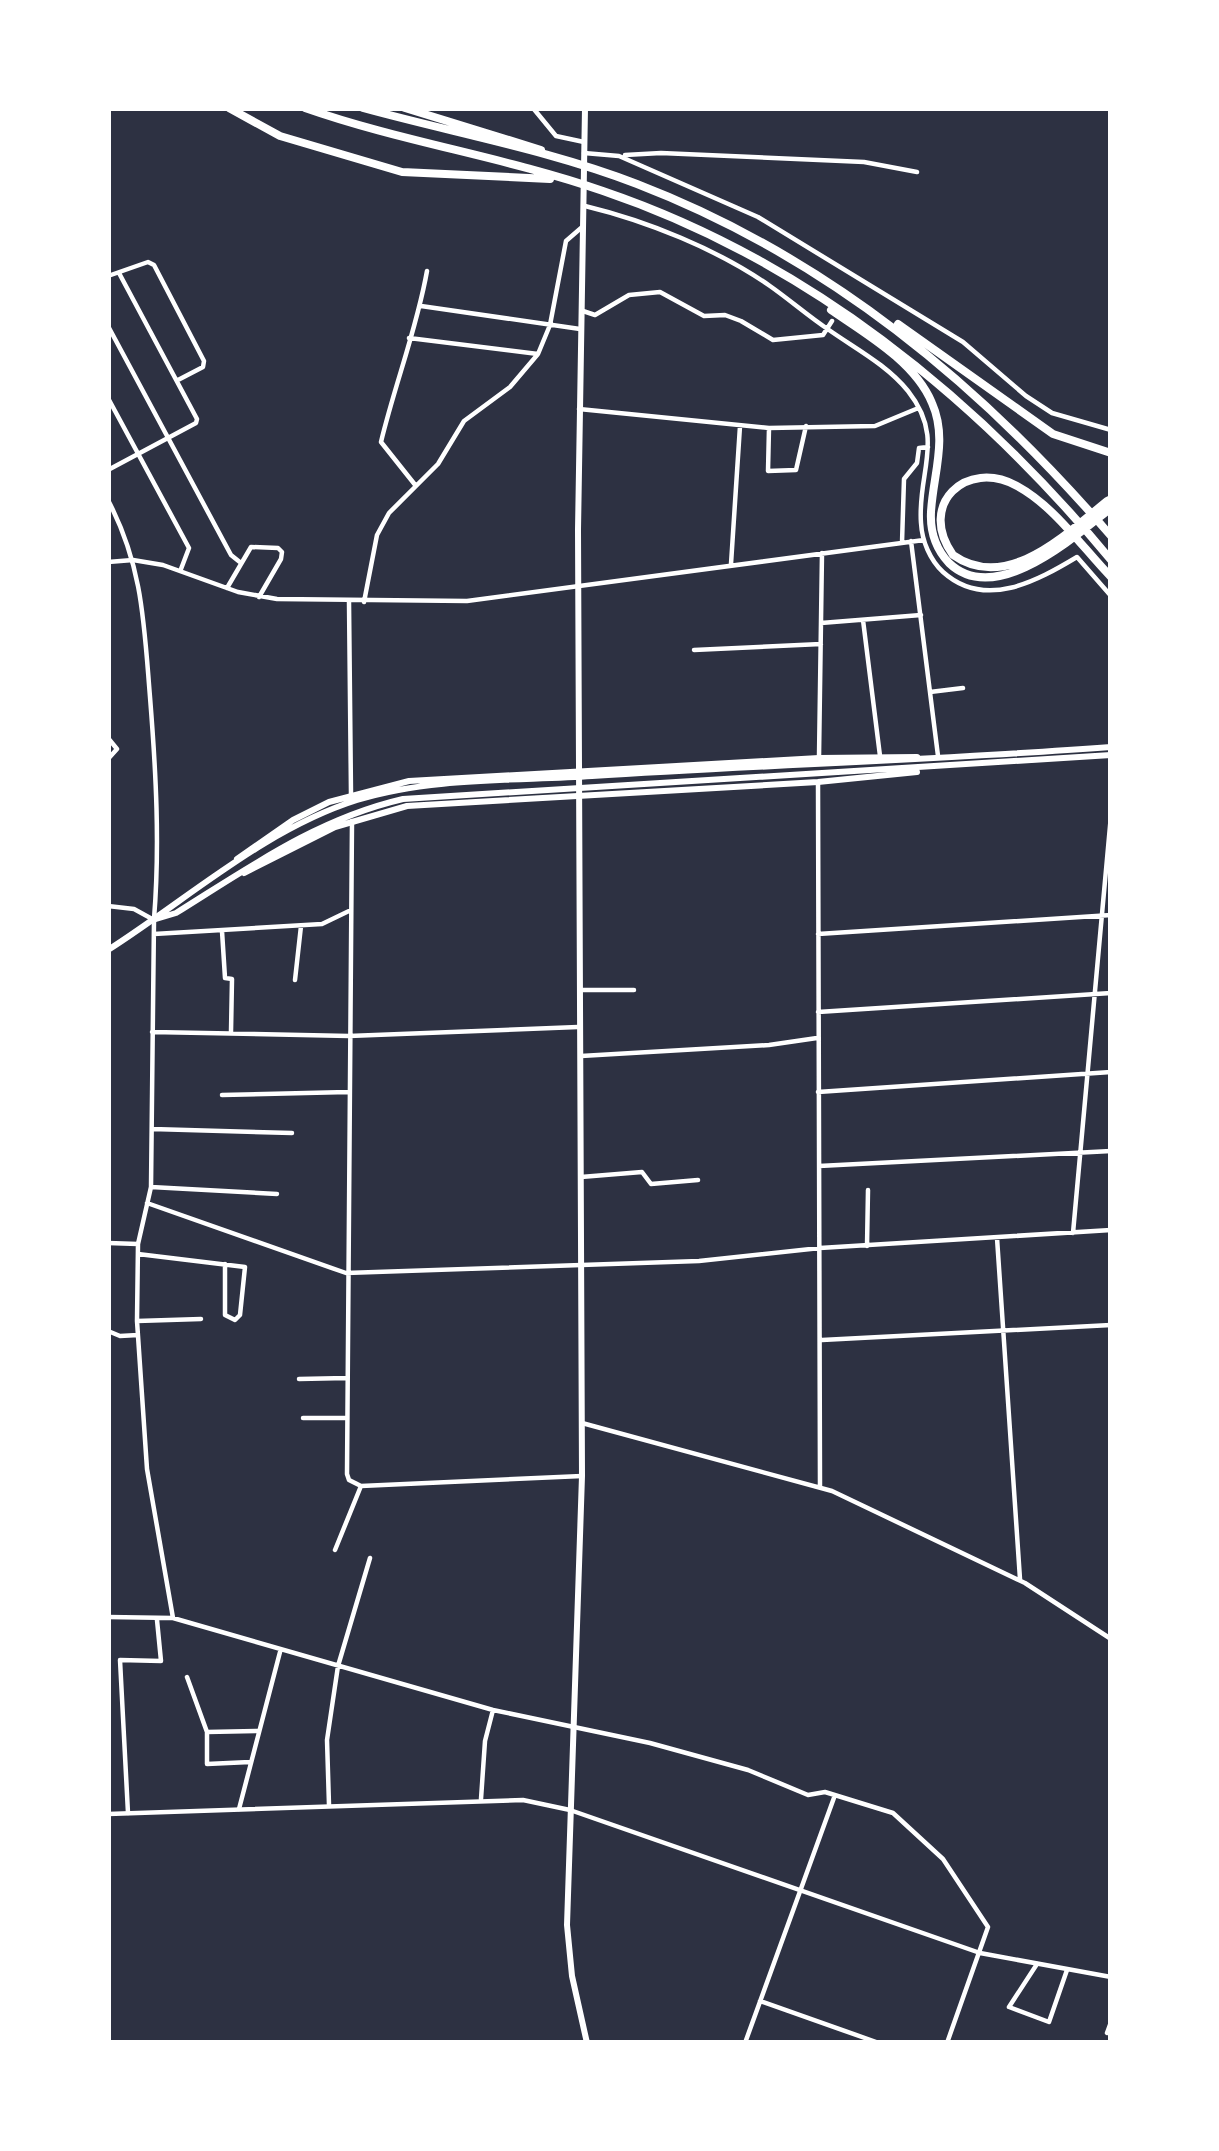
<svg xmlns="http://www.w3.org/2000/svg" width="1219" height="2151" font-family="'Alegreya Sans',sans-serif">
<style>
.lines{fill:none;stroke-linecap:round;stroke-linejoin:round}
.minor{stroke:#fff;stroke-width:4.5}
.tertiary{stroke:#fff;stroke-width:4.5}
.primary{stroke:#fff;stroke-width:6}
.trunk{stroke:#fff;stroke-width:6}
.motorway{stroke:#fff;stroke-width:8}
</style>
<rect width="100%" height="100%" fill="#2d3142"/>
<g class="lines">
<!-- minor -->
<path class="minor" d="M 533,108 L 556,136 L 584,142
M 584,153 L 619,156 L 758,217 L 963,342 L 1026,396 L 1052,413 L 1111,430
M 625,155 L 661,153 L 864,162 L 917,172
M 585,206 C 647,221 717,249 770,286 C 790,300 808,316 829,330 C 856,349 887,365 908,391 C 946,439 917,472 921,523 C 922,541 930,560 943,572 C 985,610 1037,581 1077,557 L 1111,596
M 108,276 L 148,262 L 154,265 L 204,361 L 203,367 L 178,380
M 421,306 L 580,329
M 583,311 L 595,315 L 629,295 L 660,292 L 704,316 L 725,315 L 741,321 L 773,340 L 823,335 L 832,321
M 108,326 L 231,555 L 241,563
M 409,338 L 538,354
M 108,398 L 189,548 L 181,569
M 579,409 L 769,428 L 875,426 L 916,409
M 769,428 L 768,471 L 796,470 L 806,426
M 108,470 L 196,423 L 197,419 L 119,273
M 416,486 L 381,442 C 395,384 417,328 427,271
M 911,541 L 938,756
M 902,543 L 904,479 L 917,463 L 919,448 L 928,447
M 108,562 L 133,560 L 163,565 L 238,592 L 277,599 L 467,601 L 924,540
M 731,564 L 740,426
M 227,588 L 251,547 L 278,548 L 282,552 L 281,559 L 259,597
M 349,602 L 351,794
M 364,602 L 377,535 L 389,513 L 438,464 L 464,421 L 510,387 L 538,354 L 550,325 L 566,241 L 581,228
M 863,620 L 880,756
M 821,623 L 921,615
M 694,650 L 821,644
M 930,692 L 963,688
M 108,738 L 117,749 L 108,759
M 819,757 L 822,553
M 818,782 L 820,1487
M 352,821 L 347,1474 L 349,1480 L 361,1486
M 108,906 L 134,909 L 154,920 L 151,1187 L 138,1244 L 137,1321 L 147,1469 L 173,1618
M 222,931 L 225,978 L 232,979 L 231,1032
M 154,934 L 322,924 L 349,911
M 818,934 L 1111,915
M 295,980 L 301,926
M 581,990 L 634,990
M 818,1012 L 1111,993
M 152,1032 L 349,1036 L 578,1027
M 581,1056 L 769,1045 L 817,1038
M 818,1092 L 1111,1072
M 222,1095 L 348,1092
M 152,1129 L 292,1133
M 819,1166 L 1111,1151
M 581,1177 L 642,1172 L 651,1184 L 698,1180
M 151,1187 L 277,1194
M 147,1203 L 346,1273 L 699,1261 L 820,1248 L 1111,1230
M 1073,1233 L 1111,815
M 997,1238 L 1020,1579
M 108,1243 L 138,1244
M 867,1246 L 868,1190
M 138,1254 L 245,1267 L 240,1315 L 235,1320 L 225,1315 L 225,1264
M 137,1321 L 201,1319
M 108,1331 L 120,1336 L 138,1335
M 822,1340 L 1111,1325
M 299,1379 L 347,1378
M 303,1418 L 347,1418
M 582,1423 L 832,1491 L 1025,1583 L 1111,1639
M 335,1550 L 361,1486 L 582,1476
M 108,1617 L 173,1618 L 493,1710 L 650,1743 L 748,1770 L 808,1795 L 825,1792 L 893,1813 L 943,1859 L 988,1927 L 947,2043
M 187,1677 L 207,1732 L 207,1764 L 250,1762
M 207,1732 L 259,1731
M 481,1799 L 485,1741 L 493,1710
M 329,1805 L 327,1740 L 338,1666 L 370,1558
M 239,1809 L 280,1652
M 128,1813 L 120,1660 L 161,1661 L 157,1620
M 1037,1964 L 1009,2007 L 1049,2022 L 1067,1970
M 760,2001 L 879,2043
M 1107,2033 L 1111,2022
M 745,2043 L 835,1795"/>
<!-- tertiary -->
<path class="tertiary" d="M 108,500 C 143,567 144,624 150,697 C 156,772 160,845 154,919
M 108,1814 L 523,1800 L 570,1810 L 980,1953 L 1111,1977"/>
<!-- primary -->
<path class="primary" d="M 585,108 L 578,530 L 582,1476 L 567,1925 L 572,1976 L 587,2043"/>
<!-- trunk -->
<path class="trunk" d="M 237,859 L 293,820 L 329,802 L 409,781 L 819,758 L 917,757
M 244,873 L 335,827 L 407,806 L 818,782 L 917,772
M 156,919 L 176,913 C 250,867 317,819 403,799 L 1111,755
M 108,950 C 188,899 265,829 357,800 C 431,777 516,781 592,776 C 765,765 938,760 1111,747"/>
<!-- motorway -->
<path class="motorway" d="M 229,108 L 280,136 L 402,172 L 550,179
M 305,108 C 402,142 505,157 603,191 C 806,260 975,396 1111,560
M 363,108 C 454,133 549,150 637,184 C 827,257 980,384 1111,536
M 405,108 L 541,150
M 831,310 C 866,334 915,362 932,403 C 948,439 933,475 931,512 C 930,531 936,549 949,563 C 996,608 1075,536 1111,508
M 898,324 L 1053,434 L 1111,453
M 1111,499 L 1107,501 C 1066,534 1007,593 953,555 C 917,505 966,458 1017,486 C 1054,506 1082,547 1111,577"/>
</g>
<!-- border -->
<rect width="1219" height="2151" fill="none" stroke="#ffffff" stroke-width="222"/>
</svg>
